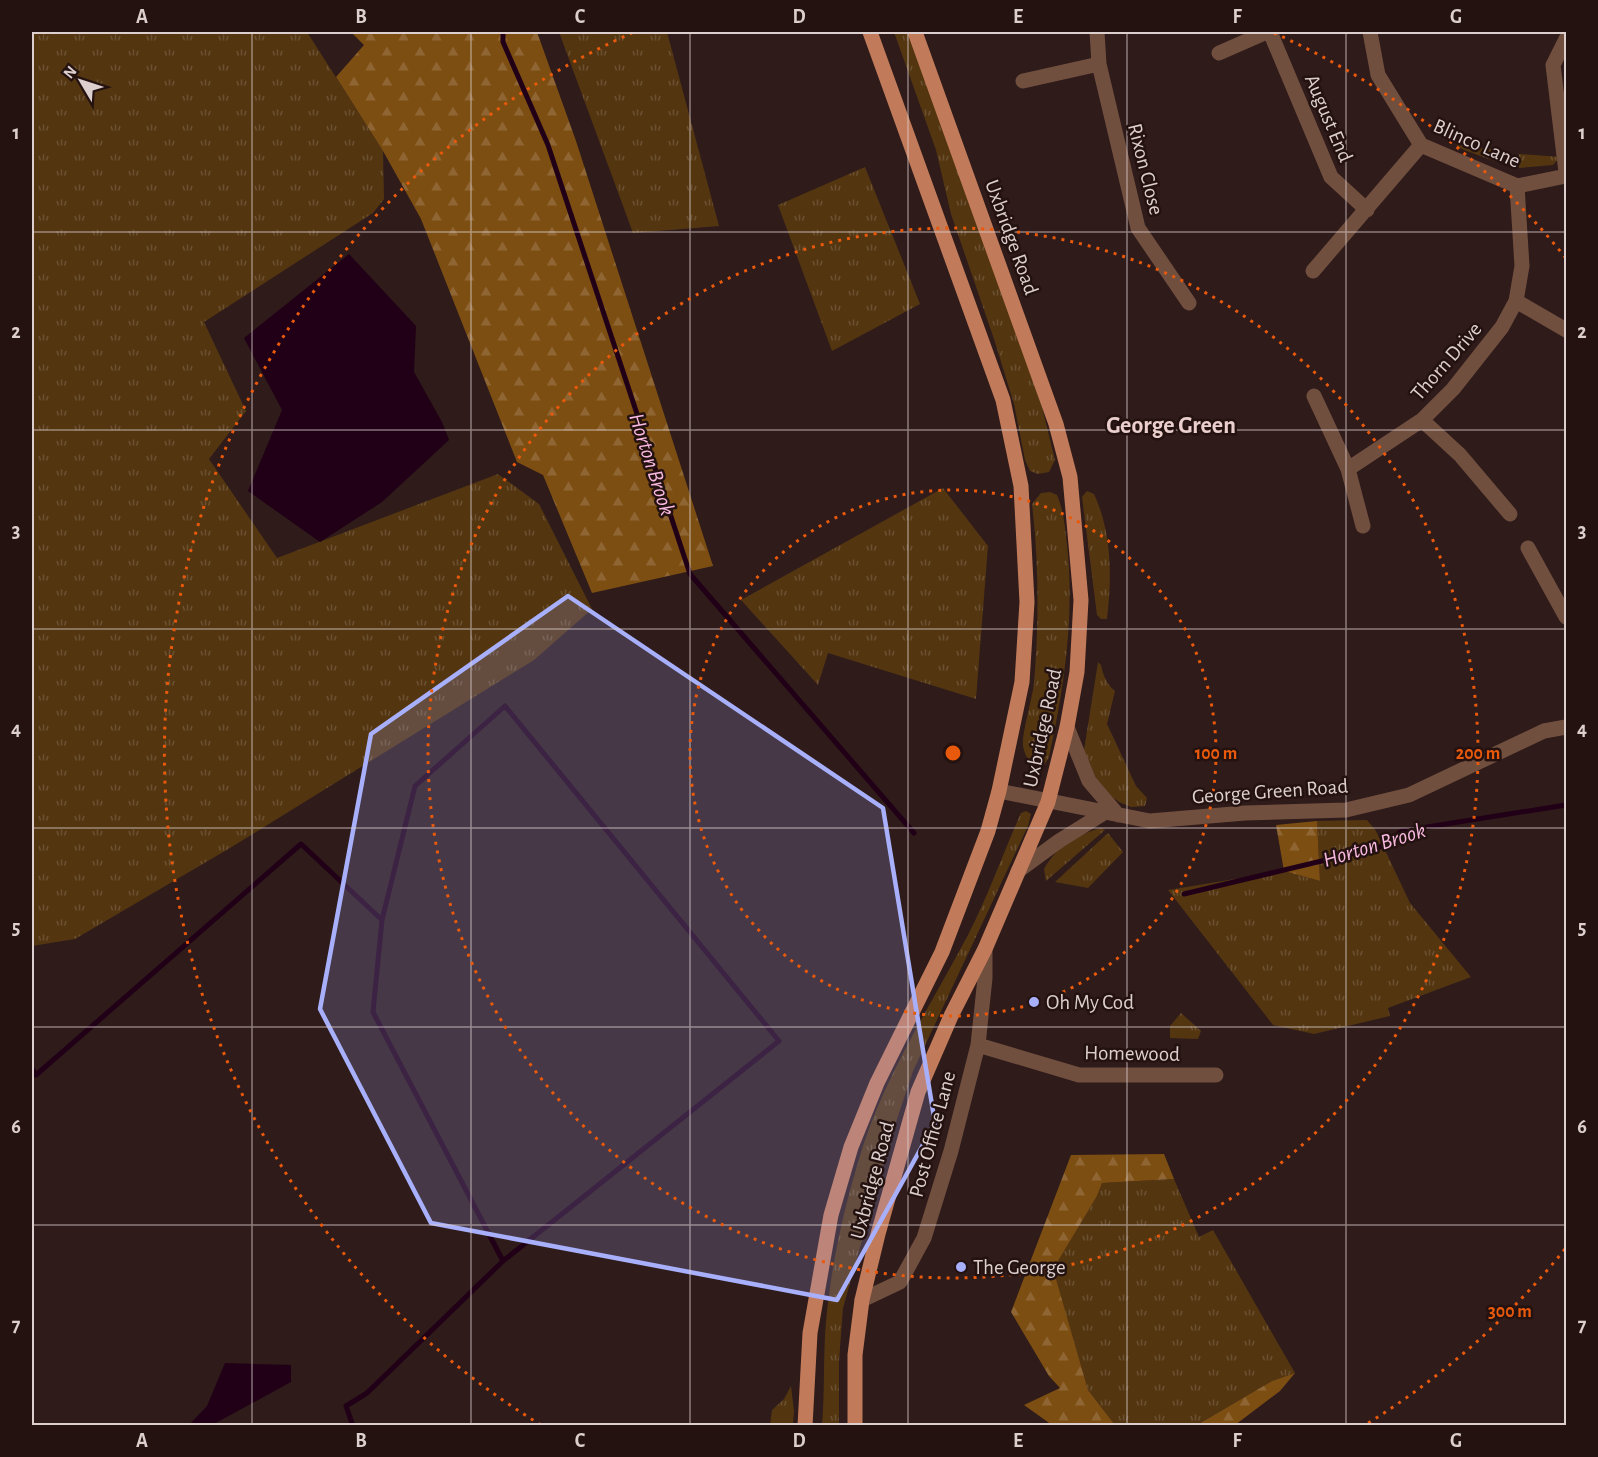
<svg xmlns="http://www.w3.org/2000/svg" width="1598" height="1457" font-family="'Alegreya Sans',sans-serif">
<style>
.grass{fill:url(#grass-tufts)}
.forest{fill:url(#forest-firs)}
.water{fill:#210017}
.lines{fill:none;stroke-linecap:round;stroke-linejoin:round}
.stream{stroke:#210017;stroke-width:5}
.minor{stroke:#714f3f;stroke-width:15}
.tertiary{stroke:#714f3f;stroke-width:15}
.primary{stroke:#c27b5a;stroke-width:15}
.marked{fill:#a8b0fc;fill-opacity:0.2;stroke:#a8b0fc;stroke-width:4.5;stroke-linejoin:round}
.grid{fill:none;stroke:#dccfcd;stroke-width:1.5;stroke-opacity:0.55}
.ring{fill:none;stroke:#e8590c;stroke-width:3;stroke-dasharray:3 6}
.poi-dot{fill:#a8b0fc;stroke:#241211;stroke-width:2}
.labels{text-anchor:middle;stroke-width:5;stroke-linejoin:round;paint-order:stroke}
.street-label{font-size:21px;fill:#dccfcd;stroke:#241211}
.poi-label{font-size:21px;fill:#dccfcd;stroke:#241211;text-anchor:start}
.water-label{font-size:22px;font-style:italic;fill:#fabae1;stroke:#241211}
.quarter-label{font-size:24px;font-weight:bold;fill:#eacfcd;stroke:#241211}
.centre{fill:#e8590c;stroke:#241211;stroke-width:3}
.ring-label{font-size:18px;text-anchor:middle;font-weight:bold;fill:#e8590c;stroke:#241211;stroke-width:5;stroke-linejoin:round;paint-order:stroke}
.neatline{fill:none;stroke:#dccfcd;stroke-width:2}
.grid-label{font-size:20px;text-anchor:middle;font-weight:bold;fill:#dccfcd}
</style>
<defs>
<pattern id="grass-tufts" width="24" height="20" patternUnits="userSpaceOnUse" patternTransform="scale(1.5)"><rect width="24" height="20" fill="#533510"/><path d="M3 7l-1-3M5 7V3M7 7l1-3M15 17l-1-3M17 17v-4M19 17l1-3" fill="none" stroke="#6b5132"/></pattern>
<pattern id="forest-firs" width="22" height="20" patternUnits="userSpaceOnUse" patternTransform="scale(1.5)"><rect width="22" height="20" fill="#7d4e12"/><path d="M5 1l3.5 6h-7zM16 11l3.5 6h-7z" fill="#8f6633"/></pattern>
</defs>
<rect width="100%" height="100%" fill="#2e1b1a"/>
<!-- grass -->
<path class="grass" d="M 32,32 L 307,32 L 383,151 L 384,199 L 373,213 L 204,322 L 246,411 L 209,459 L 277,558 L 498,474 L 539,504 L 592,609 L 534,660 L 230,848 L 75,939 L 32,946 Z
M 559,32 L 667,32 L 719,226 L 633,233 Z
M 894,32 L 910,32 L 1036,383 L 1055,460 L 1049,472 L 1038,474 L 1030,471 L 1025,460 L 1014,404 L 994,339 L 951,214 L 936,150 Z
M 1456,144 L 1503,151 L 1502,164 L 1459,148 Z
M 1519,154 L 1560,157 L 1553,165 L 1519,168 Z
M 865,167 L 920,304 L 832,351 L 778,205 Z
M 943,488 L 988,546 L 976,699 L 828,653 L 818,685 L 741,600 Z
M 1087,491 L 1094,494 C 1112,533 1112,577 1107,619 L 1101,619 L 1097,615 L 1082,497 Z
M 1050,492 L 1057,495 C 1064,511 1065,528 1067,545 C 1075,616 1064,688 1049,757 L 1045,764 L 1038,767 C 1029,764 1025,756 1023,746 C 1022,732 1032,700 1034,683 C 1039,623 1039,564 1032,504 L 1041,493 Z
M 1098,662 L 1101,665 C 1103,675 1107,685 1115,691 L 1107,724 L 1136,786 L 1147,798 L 1145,806 L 1131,807 L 1119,802 L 1100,788 L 1084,750 Z
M 1026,811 L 1031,814 L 1028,826 L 913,1071 L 892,1134 L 843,1308 L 839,1361 L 839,1425 L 822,1425 C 825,1391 823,1356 826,1321 C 831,1269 842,1216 857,1166 C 880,1082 929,1009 969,933 C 989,894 1003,853 1021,813 Z
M 1367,820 L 1376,831 L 1410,903 L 1471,977 L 1388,1008 L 1390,1016 L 1314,1034 L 1273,1025 L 1168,890 L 1284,871 L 1320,881 L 1317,821 Z
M 1101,828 L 1105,830 L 1046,881 L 1044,869 C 1057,846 1076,835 1101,828 Z
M 1108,833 L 1123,852 L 1088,888 L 1055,882 Z
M 1181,1013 L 1201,1031 L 1198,1039 L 1170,1038 L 1170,1026 Z
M 1174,1179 L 1199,1237 L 1213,1230 L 1295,1373 L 1272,1381 L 1197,1425 L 1115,1425 L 1088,1390 L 1052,1269 L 1097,1196 L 1102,1183 Z
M 791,1386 L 794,1411 L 793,1425 L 770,1425 L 772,1410 L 784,1399 Z"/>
<!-- forest -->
<path class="forest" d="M 351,32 L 537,32 L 576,141 L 713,566 L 592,593 L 543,475 L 517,462 L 421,219 L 383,151 L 336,77 L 364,45 Z
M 1317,821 L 1320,881 L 1284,871 L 1276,825 Z
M 1164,1154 L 1174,1179 L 1102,1183 L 1097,1196 L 1053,1269 L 1088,1390 L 1115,1425 L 1052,1425 L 1024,1405 L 1060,1388 L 1049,1376 L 1011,1312 L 1071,1155 Z
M 1295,1373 L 1280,1391 L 1235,1425 L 1197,1425 L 1272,1381 Z"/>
<!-- water -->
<path class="water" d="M 349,254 L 416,326 L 414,372 L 442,422 L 449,440 L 382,502 L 320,542 L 248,491 L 282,410 L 244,338 Z
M 225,1363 L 291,1365 L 291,1382 L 212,1425 L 189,1425 L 207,1406 Z"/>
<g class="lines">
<!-- stream -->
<path class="stream" d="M 503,32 L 503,42 L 548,145 L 690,574 L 914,833
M 1184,894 L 1380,847 L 1402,831 L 1566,805
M 382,920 L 415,786 L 505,706 L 779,1041 L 503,1261
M 32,1069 L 36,1075 L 301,844 L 382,920 L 373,1012 L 503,1261 L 367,1393 L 346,1406 L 353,1426"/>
<!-- minor -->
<path class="minor" d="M 1097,32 L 1099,64 L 1138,228 L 1189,303
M 1270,32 L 1331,177 L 1367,210
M 1370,32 L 1378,75 L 1421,145 L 1517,186 L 1566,176
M 1566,39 L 1553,65 L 1566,172
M 1219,53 L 1267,32
M 1023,81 L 1099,64
M 1313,271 L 1421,145
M 1516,301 L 1566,330
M 1314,396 L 1348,469
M 1422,420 L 1460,455 L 1510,514
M 1363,526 L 1348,469 L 1422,420 L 1453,389 L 1502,327 L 1516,301 L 1522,266 L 1517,186
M 1528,548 L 1566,617
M 978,1045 L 1079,1075 L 1216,1075
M 862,1300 L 900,1282 L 924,1238 L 951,1151 L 978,1045 L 985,978 L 985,949"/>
<!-- tertiary -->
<path class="tertiary" d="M 1067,727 L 1089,781 L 1118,815
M 999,791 L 1150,821 L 1245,813 L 1346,810 L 1409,795 L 1544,731 L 1566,727
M 1018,871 L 1059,841 L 1104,813"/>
<!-- primary -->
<path class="primary" d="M 805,1426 L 810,1333 L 831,1215 L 851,1147 L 877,1083 L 942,952 L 988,831 L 999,791 L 1022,682 L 1027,602 L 1021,486 L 1003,400 L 870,32
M 855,1426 L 855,1355 L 862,1300 L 878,1234 L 918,1092 L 951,1016 L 985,949 L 1048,802 L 1067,727 L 1077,672 L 1081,600 L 1070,477 L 1056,424 L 915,32"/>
</g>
<!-- marked area -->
<path class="marked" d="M 568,596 L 883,808 L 935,1123 L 837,1300 L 431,1223 L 320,1009 L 371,734 Z"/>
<!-- grid -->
<path class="grid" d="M 252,32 L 252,1426M 471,32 L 471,1426M 690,32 L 690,1426M 908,32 L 908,1426M 1127,32 L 1127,1426M 1346,32 L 1346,1426M 32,232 L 1566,232M 32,430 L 1566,430M 32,629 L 1566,629M 32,828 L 1566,828M 32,1027 L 1566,1027M 32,1225 L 1566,1225"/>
<!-- distance rings -->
<g class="ring">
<circle cx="953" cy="753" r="263"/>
<circle cx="953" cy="753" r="525"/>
<path d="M1565 1249A788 788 0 0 1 1365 1425M541 1425A788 788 0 0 1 632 33M1274 33A788 788 0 0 1 1565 257"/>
</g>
<!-- markers -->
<g class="poi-dot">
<circle cx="1034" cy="1002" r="6"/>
<circle cx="961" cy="1267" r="6"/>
</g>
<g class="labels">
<!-- street labels -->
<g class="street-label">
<text transform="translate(1329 118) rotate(67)" y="7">August End</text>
<text transform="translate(1477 143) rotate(24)" y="7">Blinco Lane</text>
<text transform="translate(1146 169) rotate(76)" y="7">Rixon Close</text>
<text transform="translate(1012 237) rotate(70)" y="7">Uxbridge Road</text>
<text transform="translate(1446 361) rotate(-49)" y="7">Thorn Drive</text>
<text transform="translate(1042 728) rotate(-78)" y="7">Uxbridge Road</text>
<text transform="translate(1270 791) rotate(-4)" y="7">George Green Road</text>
<text transform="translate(1132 1053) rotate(1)" y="7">Homewood</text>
<text transform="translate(932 1134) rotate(-75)" y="7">Post Office Lane</text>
<text transform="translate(872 1180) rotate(-75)" y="7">Uxbridge Road</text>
</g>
<!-- poi labels -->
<g class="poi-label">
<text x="1046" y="1009">Oh My Cod</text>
<text x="973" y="1274">The George</text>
</g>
<!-- water labels -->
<g class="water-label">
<text transform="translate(653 464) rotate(72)" y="8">Horton Brook</text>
<text transform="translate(1374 844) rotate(-17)" y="8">Horton Brook</text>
</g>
<!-- quarter labels -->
<g class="quarter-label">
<text x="1171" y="433">George Green</text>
</g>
</g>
<circle cx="953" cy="753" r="9" class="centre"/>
<g class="ring-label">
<text x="1216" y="759">100 m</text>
<text x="1478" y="759">200 m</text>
<text x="1510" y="1317">300 m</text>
</g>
<!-- border -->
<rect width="1598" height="1457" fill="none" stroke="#241211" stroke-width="66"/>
<!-- north arrow -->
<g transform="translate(81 81) rotate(309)" stroke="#241211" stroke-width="4.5" paint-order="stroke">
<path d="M0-4.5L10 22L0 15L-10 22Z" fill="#dccfcd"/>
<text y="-9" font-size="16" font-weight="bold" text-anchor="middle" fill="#dccfcd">N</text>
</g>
<rect x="33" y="33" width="1532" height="1391" class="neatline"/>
<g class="grid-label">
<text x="142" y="23">A</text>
<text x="361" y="23">B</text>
<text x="580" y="23">C</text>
<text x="799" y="23">D</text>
<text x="1018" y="23">E</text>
<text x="1237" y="23">F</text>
<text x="1456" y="23">G</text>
<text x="16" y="139">1</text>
<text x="1582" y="139">1</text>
<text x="16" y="338">2</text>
<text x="1582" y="338">2</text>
<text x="16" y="537">3</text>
<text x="1582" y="537">3</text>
<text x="16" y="735">4</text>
<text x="1582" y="735">4</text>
<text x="16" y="934">5</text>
<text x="1582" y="934">5</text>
<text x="16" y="1133">6</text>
<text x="1582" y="1133">6</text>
<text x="16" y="1331">7</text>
<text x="1582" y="1331">7</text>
<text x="142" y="1447">A</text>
<text x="361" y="1447">B</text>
<text x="580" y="1447">C</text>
<text x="799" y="1447">D</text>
<text x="1018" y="1447">E</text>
<text x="1237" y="1447">F</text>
<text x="1456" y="1447">G</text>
</g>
</svg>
